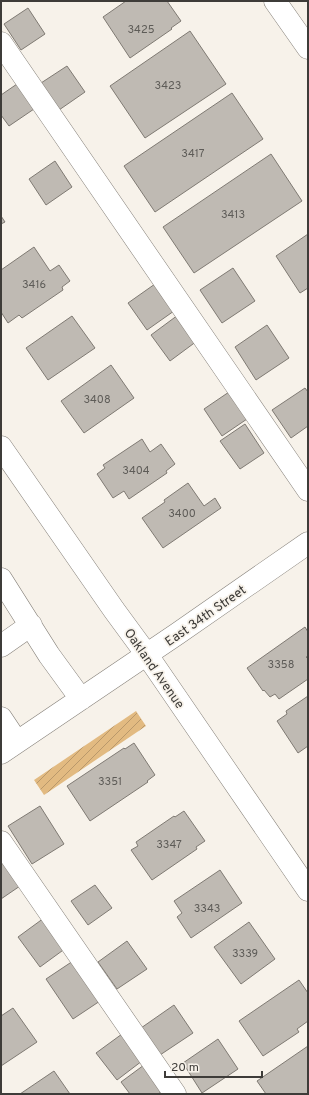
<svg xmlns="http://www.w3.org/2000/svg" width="309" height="1095" font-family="Overpass,sans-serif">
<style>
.garden{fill:url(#garden-furrows)}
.building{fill:#bfbab3;stroke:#7f7a73}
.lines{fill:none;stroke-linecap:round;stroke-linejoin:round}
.minor-casing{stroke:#87827b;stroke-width:23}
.minor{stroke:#fff;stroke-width:22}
.labels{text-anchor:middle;stroke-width:3.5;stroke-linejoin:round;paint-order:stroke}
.number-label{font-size:11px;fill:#5e5c58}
.street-label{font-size:13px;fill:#3e3c39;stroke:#f7f2ea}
</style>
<defs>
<pattern id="garden-furrows" width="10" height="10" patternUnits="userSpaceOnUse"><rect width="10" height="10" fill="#e2ba81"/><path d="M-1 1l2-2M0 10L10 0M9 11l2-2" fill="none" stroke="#b9986b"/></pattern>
</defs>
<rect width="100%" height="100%" fill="#f7f2ea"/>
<!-- garden -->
<path class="garden" d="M 136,711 L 146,726 L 44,795 L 34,780 Z"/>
<!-- building -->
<path class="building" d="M 126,1 L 167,1 L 181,21 L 171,28 L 172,29 L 130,58 L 103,17 Z
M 28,8 L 45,34 L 21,50 L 4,24 Z
M 190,31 L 226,84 L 145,138 L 110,86 Z
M 67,66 L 85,92 L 59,110 L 41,83 Z
M 17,84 L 34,109 L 9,126 L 1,115 L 1,95 Z
M 232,93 L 263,139 L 155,212 L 124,166 Z
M 271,154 L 302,201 L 194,273 L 163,227 Z
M 55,161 L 72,187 L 46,205 L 29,179 Z
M 1,216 L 5,222 L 1,224 Z
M 308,234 L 308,288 L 300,293 L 276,256 Z
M 34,247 L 50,271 L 59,265 L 70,281 L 62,287 L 63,290 L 22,318 L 19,315 L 8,323 L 1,312 L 1,270 Z
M 233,268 L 255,301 L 222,323 L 200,290 Z
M 155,284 L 174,311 L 147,330 L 128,303 Z
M 178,315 L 197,341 L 170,361 L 151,335 Z
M 72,316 L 95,348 L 48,380 L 26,348 Z
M 267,325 L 289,358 L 256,380 L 235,347 Z
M 111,365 L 134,398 L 84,433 L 61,401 Z
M 305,388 L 308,392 L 308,426 L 291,438 L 272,410 Z
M 229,392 L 247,419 L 222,436 L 204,409 Z
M 245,424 L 264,453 L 240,469 L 220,441 Z
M 142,439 L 150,452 L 161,444 L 175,464 L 166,471 L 167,473 L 129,499 L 124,491 L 113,498 L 97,474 L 105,468 L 103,465 Z
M 188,483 L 204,506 L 215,498 L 221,508 L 163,548 L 142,518 L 165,502 L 164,500 Z
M 305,627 L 308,632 L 308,656 L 306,657 L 308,659 L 308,679 L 279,699 L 275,694 L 270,697 L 264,690 L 263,691 L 247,668 Z
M 308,696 L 308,746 L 298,753 L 277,721 L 287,714 L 286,711 Z
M 134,743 L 155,775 L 147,781 L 148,782 L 90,821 L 67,786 L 124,748 L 125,749 Z
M 40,806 L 64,844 L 32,864 L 8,826 Z
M 184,811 L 205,841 L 196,847 L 197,849 L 152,880 L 131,850 L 138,846 L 136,842 L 174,816 L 175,817 Z
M 1,857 L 20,886 L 1,899 Z
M 220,870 L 242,903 L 191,938 L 177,917 L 182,913 L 174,901 Z
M 95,885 L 112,908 L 88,925 L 71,901 Z
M 44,918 L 66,948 L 40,967 L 18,937 Z
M 249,922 L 275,959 L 241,984 L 214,947 Z
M 127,941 L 147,969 L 117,989 L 98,962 Z
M 73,961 L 100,1001 L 73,1019 L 46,979 Z
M 299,980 L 308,993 L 308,1021 L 297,1029 L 299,1032 L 263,1056 L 239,1021 Z
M 174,1005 L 193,1033 L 160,1055 L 141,1028 Z
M 13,1008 L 37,1042 L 1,1066 L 1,1016 Z
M 122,1034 L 142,1061 L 117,1080 L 96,1053 Z
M 218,1039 L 238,1069 L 202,1093 L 183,1063 Z
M 308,1046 L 308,1094 L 266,1094 L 257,1081 Z
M 144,1065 L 162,1091 L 158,1094 L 130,1094 L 121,1082 Z
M 54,1071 L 70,1094 L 20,1094 Z"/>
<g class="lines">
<!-- minor casing -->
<g class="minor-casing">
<path id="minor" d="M 275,1 L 308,48
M 1,43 L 308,490
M 1,447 L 114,610 L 147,655 L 308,890
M 1,579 L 49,655 L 81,699
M 1,646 L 31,625
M 1,718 L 17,742
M 1,753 L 177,634 L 308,543
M 1,842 L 175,1094"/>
</g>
<!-- minor -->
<use href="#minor" class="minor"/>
</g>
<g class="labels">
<!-- number labels -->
<g class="number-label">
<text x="141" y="33">3425</text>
<text x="168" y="89">3423</text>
<text x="193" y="157">3417</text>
<text x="233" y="218">3413</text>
<text x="34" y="288">3416</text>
<text x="97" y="403">3408</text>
<text x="136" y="474">3404</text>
<text x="182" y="517">3400</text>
<text x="281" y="668">3358</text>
<text x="110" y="785">3351</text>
<text x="169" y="848">3347</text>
<text x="207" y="912">3343</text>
<text x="245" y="957">3339</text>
</g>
<!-- street labels -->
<g class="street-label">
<text transform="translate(205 615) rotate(-35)" y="5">East 34th Street</text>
<text transform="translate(155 668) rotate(55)" y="5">Oakland Avenue</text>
</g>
</g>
<!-- border -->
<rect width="309" height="1095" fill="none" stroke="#3e3c39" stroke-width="4"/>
<!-- scale -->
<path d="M165 1071v6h97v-6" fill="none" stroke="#3e3c39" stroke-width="2"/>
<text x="171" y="1071" font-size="12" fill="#3e3c39" stroke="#f7f2ea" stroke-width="3" paint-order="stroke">20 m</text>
</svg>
